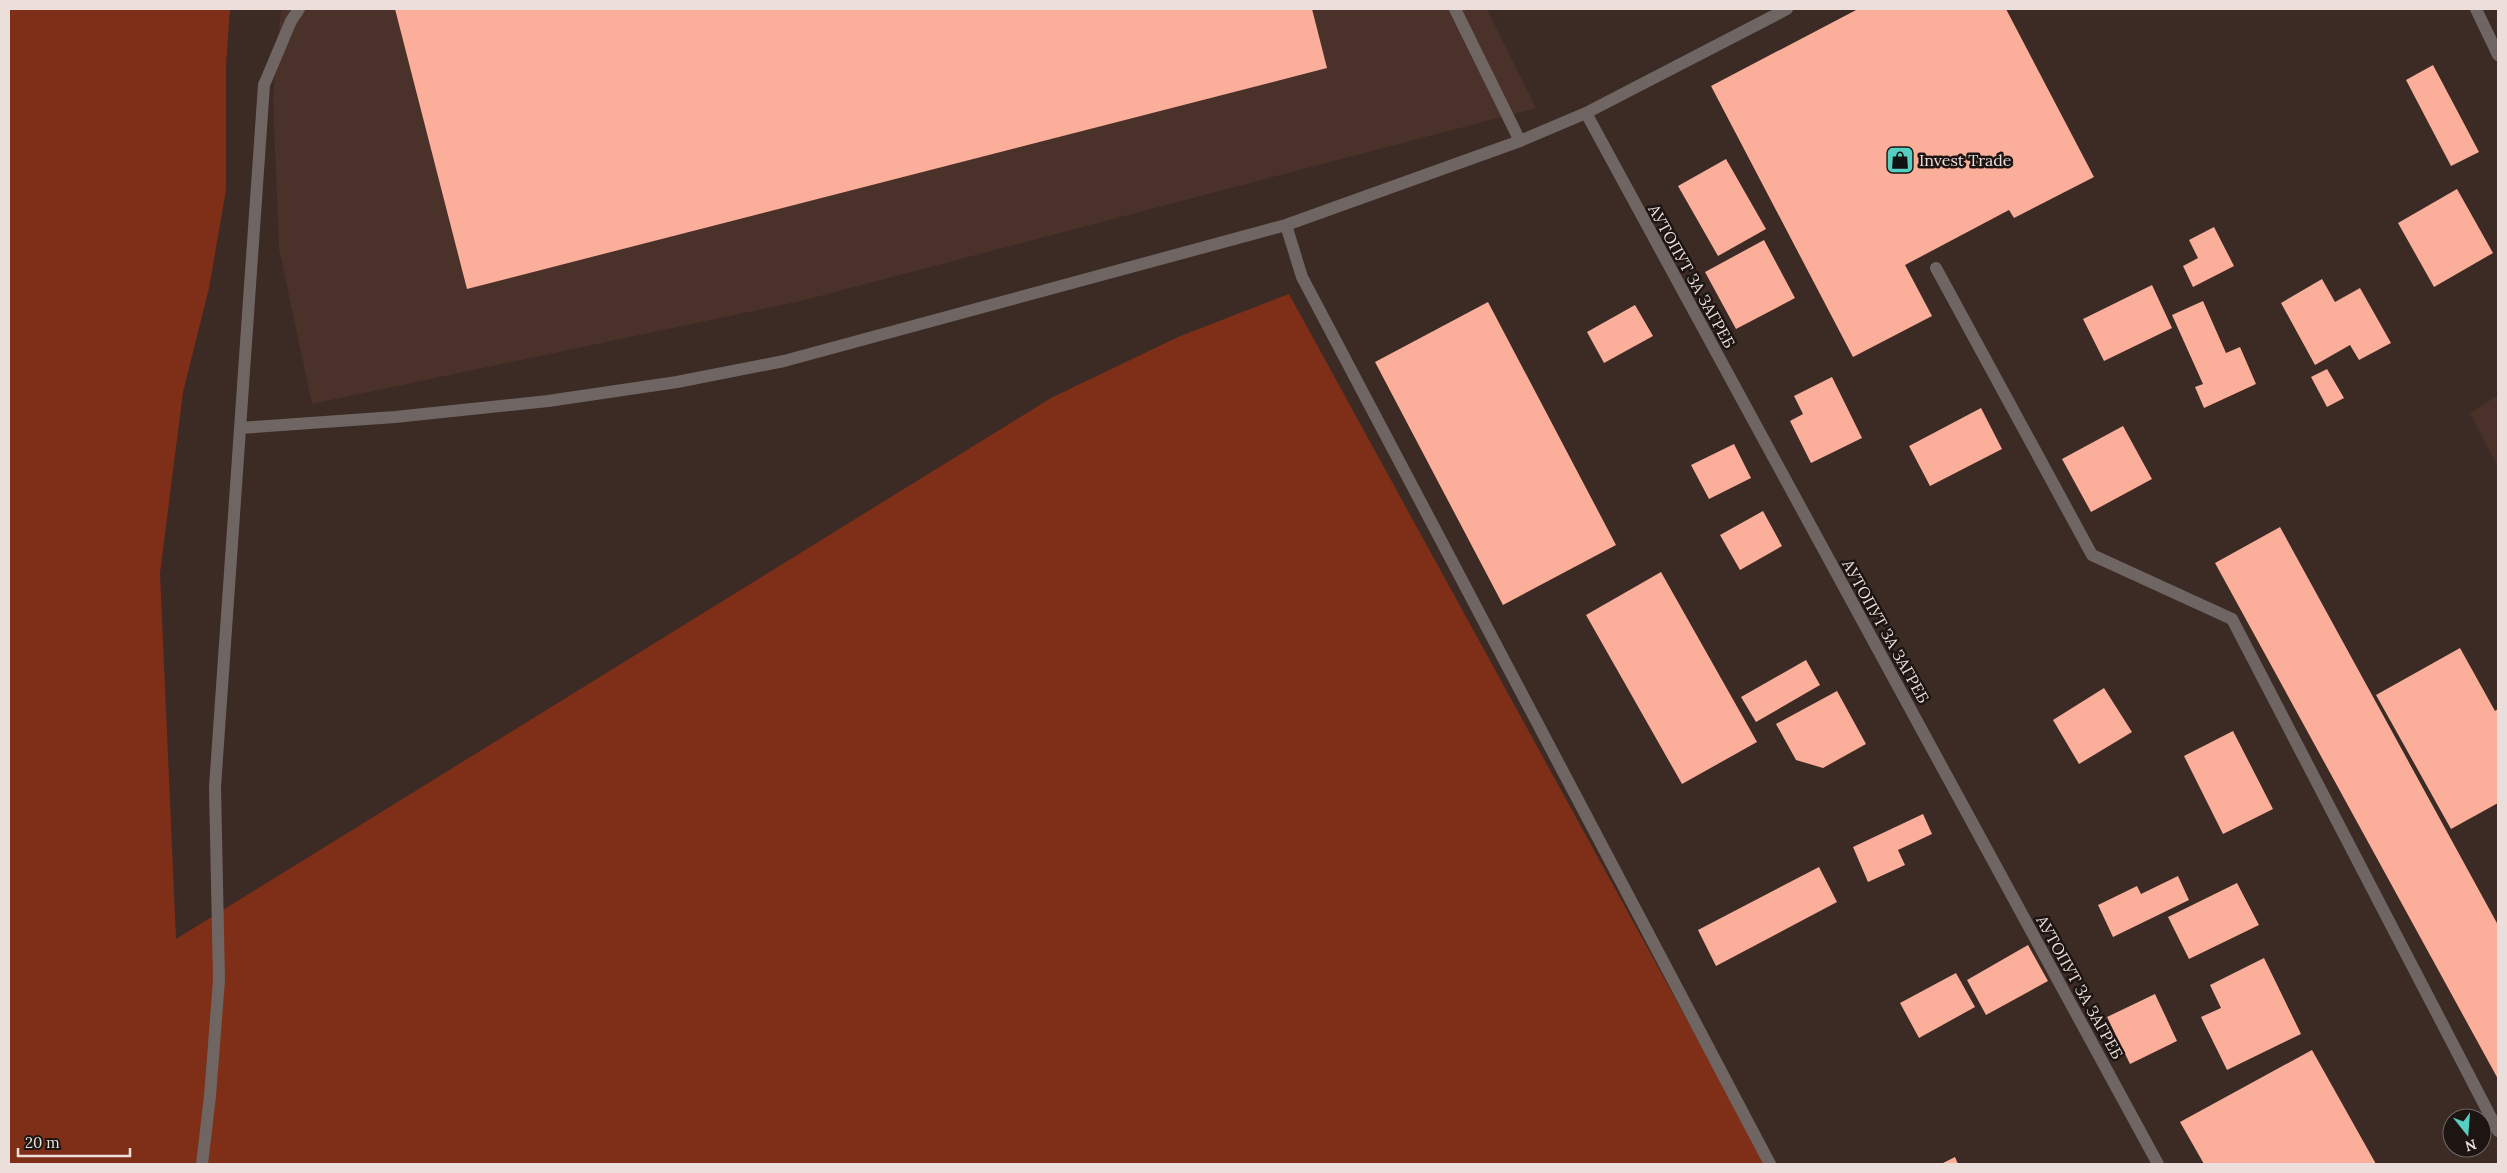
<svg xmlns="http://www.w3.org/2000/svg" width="2507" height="1173" font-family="Lora,serif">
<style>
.built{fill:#4a312a}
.green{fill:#7f2f18}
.building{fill:#fbae99}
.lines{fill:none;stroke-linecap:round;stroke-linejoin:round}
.lane{stroke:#6f6663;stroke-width:12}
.street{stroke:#6f6663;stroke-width:12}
.labels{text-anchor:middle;stroke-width:5;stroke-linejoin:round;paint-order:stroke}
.poi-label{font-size:16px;fill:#ecdfdb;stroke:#1d1512;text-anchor:start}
.street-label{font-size:16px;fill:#ecdfdb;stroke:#1d1512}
</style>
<rect width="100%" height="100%" fill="#3c2a25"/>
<!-- built -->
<path class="built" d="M 281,9 L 1487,9 L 1536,108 L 801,301 L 312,404 L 279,249 L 273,97 Z
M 2498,395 L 2498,467 L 2470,413 Z"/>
<!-- green -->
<path class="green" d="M 9,9 L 230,9 L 226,64 L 226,190 L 209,288 L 183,392 L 160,573 L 176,939 L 1051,398 L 1178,337 L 1289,294 L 1766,1164 L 9,1164 Z"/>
<!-- building -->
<path class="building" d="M 395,9 L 1312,9 L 1327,68 L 467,289 Z
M 1858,9 L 2006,9 L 2094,177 L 2014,218 L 2009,210 L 1905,265 L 1932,316 L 1853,357 L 1711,86 Z
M 2433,65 L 2479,152 L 2451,166 L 2406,80 Z
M 1726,159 L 1766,229 L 1718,256 L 1678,186 Z
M 2457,189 L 2493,253 L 2434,287 L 2398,223 Z
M 2214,227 L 2234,266 L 2193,287 L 2183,266 L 2198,258 L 2189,240 Z
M 1764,240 L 1795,298 L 1736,329 L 1705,272 Z
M 2322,279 L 2335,302 L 2360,288 L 2391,343 L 2359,360 L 2350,345 L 2315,365 L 2281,303 Z
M 2152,285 L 2172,328 L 2104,361 L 2083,319 Z
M 2203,301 L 2226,353 L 2240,347 L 2256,384 L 2204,408 L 2195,387 L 2203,384 L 2172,315 Z
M 1488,302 L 1616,545 L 1503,605 L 1375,362 Z
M 1635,305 L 1653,336 L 1604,363 L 1587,332 Z
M 2327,369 L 2344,398 L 2327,407 L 2311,377 Z
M 1832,377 L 1862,438 L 1811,463 L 1790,421 L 1803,414 L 1794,396 Z
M 1981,408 L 2002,449 L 1930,486 L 1909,446 Z
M 2123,426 L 2152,479 L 2091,512 L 2062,459 Z
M 1734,444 L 1751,478 L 1709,499 L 1691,465 Z
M 1763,511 L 1782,546 L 1740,570 L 1720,535 Z
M 2280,527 L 2498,925 L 2498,1079 L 2215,563 Z
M 1661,572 L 1757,742 L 1682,784 L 1586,615 Z
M 2460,648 L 2495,711 L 2498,709 L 2498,803 L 2451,829 L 2376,695 Z
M 1806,660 L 1820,685 L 1756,722 L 1741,697 Z
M 2104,688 L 2132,732 L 2079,764 L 2053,720 Z
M 1837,691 L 1866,744 L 1823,768 L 1796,760 L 1776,724 Z
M 2233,731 L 2273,809 L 2223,834 L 2184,756 Z
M 1923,814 L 1932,834 L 1898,850 L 1905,865 L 1868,882 L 1853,847 Z
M 1819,867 L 1837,902 L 1716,966 L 1698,930 Z
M 2178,876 L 2189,900 L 2113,937 L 2098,905 L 2137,886 L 2141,894 Z
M 2237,883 L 2259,925 L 2189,959 L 2168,917 Z
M 2028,945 L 2048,981 L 1986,1015 L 1967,980 Z
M 2264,958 L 2301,1034 L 2227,1070 L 2201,1017 L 2221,1008 L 2210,985 Z
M 1956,973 L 1975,1007 L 1919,1038 L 1900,1003 Z
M 2155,994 L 2177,1041 L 2130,1064 L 2107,1017 Z
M 2312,1050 L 2376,1164 L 2204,1164 L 2180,1122 Z
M 1955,1157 L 1958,1164 L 1941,1164 Z"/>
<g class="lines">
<!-- lane -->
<path class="lane" d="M 1455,9 L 1520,141
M 264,85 L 291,21 L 299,9
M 1936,268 L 2092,555 L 2232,619 L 2498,1131"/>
<!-- street -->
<path class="street" d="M 2476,9 L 2498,55
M 1586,113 L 2158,1164
M 1286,225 L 1302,277 L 1770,1164
M 240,428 L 395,417 L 548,401 L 677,382 L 784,361 L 1286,225 L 1520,141 L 1586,113 L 1787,9
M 202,1164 L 210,1096 L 219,980 L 215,787 L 264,85"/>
</g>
<!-- icons -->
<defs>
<g id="shop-square" transform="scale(1.4375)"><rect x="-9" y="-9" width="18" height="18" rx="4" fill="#57cec2" stroke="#1d1512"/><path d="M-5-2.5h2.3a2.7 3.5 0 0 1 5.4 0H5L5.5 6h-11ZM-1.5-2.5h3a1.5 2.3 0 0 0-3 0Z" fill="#111"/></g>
</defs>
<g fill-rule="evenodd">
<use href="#shop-square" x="1900" y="160"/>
</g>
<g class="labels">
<!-- poi labels -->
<g class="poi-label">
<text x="1919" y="166">Invest Trade</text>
</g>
<!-- street labels -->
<g class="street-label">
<text transform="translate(1692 276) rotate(61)" y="6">АУТОПУТ ЗА ЗАГРЕБ</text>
<text transform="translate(1886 631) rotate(61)" y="6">АУТОПУТ ЗА ЗАГРЕБ</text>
<text transform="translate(2080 987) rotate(61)" y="6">АУТОПУТ ЗА ЗАГРЕБ</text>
</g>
</g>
<!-- border -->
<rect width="2507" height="1173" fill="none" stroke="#ecdfdb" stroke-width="20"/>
<!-- north arrow -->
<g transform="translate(2467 1133) rotate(163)"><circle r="24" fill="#1d1512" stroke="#706662"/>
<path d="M0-4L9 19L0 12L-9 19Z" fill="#57cec2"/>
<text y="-8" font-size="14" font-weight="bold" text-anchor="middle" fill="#ecdfdb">N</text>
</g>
<!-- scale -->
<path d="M18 1148v8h112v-8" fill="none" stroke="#ecdfdb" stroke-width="2.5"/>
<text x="25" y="1148" font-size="15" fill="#ecdfdb" stroke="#1d1512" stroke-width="4" paint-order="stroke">20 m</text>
</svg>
